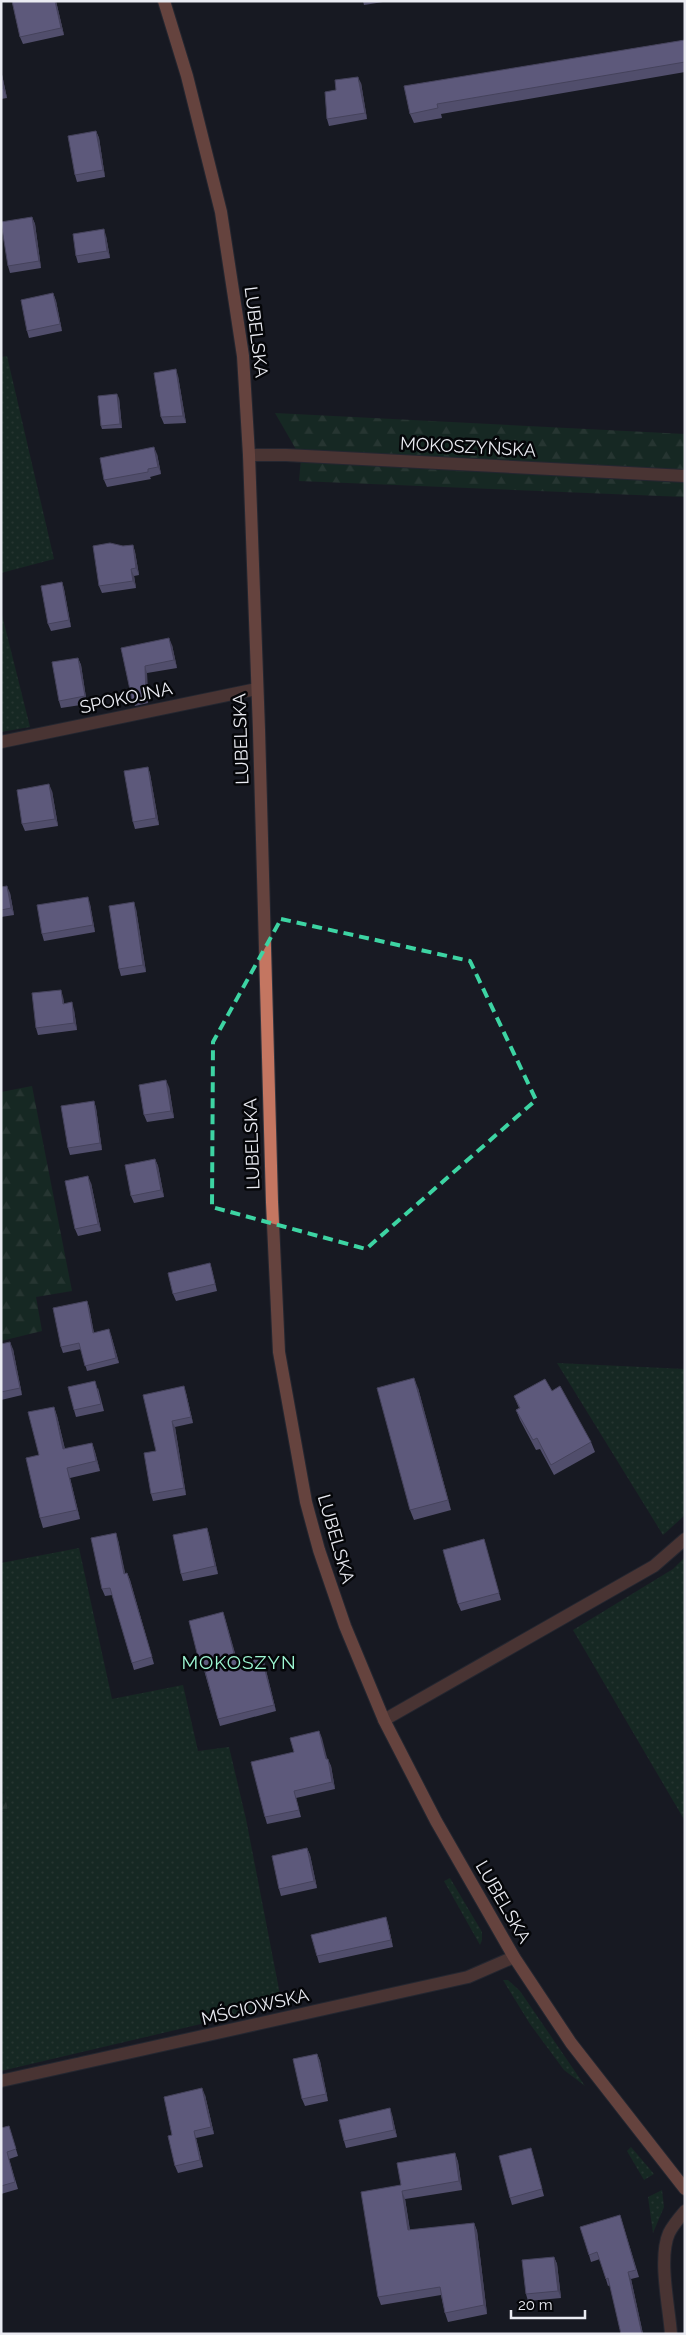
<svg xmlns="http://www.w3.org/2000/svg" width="686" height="2335" font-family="Raleway,sans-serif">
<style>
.grass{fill:url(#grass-dots)}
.forest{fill:url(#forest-firs)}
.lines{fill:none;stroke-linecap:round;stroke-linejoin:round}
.minor-casing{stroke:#353740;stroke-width:14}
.tertiary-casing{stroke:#353740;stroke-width:14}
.secondary-casing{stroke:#353740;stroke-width:14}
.minor{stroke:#865548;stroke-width:12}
.tertiary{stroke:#865548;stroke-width:12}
.secondary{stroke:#c47661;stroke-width:12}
.wall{fill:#988fc6}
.shaded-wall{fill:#7c74a1}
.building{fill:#b1a6e6;stroke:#7c74a1}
.marked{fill:none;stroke:#3dd4a3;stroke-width:4;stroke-dasharray:10 6;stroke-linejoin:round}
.labels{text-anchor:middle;stroke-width:5;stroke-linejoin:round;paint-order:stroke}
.street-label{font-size:18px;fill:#eaebf2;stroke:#050609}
.neighbourhood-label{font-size:19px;letter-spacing:1px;fill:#9df7d3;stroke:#050609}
</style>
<defs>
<pattern id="grass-dots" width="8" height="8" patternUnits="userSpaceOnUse" patternTransform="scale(1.25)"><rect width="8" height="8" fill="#163a24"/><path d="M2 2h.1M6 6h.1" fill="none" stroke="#385744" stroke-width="1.8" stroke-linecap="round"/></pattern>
<pattern id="forest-firs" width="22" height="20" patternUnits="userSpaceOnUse" patternTransform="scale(1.25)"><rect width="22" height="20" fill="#163a24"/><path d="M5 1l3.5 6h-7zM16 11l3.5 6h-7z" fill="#385744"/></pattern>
</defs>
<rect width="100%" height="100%" fill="#181a23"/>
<!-- grass -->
<path class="grass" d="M 7,356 L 54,559 L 1,573 L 1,357 Z
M 1,611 L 30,727 L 1,732 Z
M 557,1363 L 685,1369 L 685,1515 L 663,1535 Z
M 79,1548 L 112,1699 L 183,1685 L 198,1751 L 229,1747 L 246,1819 L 282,2005 L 1,2071 L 1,1812 L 8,1811 L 1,1775 L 1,1563 Z
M 685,1557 L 685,1821 L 573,1630 L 673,1569 Z
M 450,1878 L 482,1932 L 482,1940 L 480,1945 L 444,1881 Z
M 503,1980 L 508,1980 L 520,1991 L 585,2086 L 564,2070 L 530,2024 Z
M 631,2147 L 654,2174 L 644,2180 L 627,2151 Z
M 662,2190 L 664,2207 L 653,2233 L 648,2197 Z"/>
<!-- forest -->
<path class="forest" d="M 275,413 L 685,434 L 685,497 L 299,481 L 301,458 Z
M 32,1086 L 72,1291 L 36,1297 L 42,1331 L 1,1341 L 1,1092 Z
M 1,1775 L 8,1811 L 1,1812 Z"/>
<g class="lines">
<!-- minor casing -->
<g class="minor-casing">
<path id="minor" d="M 249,455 L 286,455 L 685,476
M 1,742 L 257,689
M 384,1720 L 654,1566 L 685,1539
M 671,2334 C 669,2306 658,2258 669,2233 C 673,2225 679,2218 685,2211"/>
</g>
<!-- tertiary casing -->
<g class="tertiary-casing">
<path id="tertiary" d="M 1,2081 L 468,1977 L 514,1957"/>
</g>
<!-- secondary casing -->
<g class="secondary-casing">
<path id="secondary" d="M 164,1 L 187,76 L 221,212 L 243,356 L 249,455 L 259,730 L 272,1202 L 279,1352 L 306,1502 L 319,1550 L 345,1626 L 384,1720 L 436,1821 L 514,1957 L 571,2043 L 685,2189"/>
</g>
<!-- minor -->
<use href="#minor" class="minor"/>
<!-- tertiary -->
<use href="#tertiary" class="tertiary"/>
<!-- secondary -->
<use href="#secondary" class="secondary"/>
</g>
<!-- wall -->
<path class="wall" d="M 12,1 L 56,1 L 64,35 L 23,44 L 20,37 Z
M 363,1 L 389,1 L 364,5 Z
M 685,40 L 685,72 L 441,114 L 442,118 L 414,123 L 410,114 L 404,86 Z
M 1,70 L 7,98 L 1,99 Z
M 361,83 L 367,119 L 329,126 L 327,119 L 336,90 Z
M 96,131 L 99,138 L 105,177 L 77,182 L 75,175 Z
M 32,217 L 35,224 L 41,268 L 10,273 L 8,266 Z
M 106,236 L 110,258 L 78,263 L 76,256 Z
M 53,293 L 56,301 L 62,331 L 29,338 L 27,331 Z
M 178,376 L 186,423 L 164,424 L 161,417 Z
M 119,398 L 122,428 L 102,429 L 101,426 Z
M 157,454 L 161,474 L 150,477 L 151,479 L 107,487 L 104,480 Z
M 133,545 L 135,552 L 139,575 L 134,576 L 136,588 L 102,593 L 99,586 L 123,546 Z
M 62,582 L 64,589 L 71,627 L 51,631 L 48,624 Z
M 172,645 L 177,668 L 147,673 L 148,703 L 135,706 L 132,699 L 121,648 Z
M 78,658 L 81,665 L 87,704 L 61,708 L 59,701 Z
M 148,767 L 150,774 L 159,825 L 135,829 L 133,822 Z
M 52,791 L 58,826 L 25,831 L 22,824 Z
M 1,887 L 10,893 L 14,915 L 1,917 Z
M 90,904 L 95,932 L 44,941 L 42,934 Z
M 136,909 L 146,972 L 121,976 L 119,969 Z
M 63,997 L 64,1004 L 74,1010 L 77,1030 L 38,1035 L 36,1028 Z
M 169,1087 L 174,1118 L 147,1122 L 144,1115 Z
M 94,1101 L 96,1108 L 102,1150 L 70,1155 L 68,1148 Z
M 155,1159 L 158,1166 L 164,1197 L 134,1203 L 131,1196 Z
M 91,1183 L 101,1231 L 78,1236 L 75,1229 Z
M 210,1263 L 212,1270 L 217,1291 L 176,1301 L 173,1294 Z
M 87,1301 L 89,1307 L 94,1333 L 111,1335 L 119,1363 L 87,1371 L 81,1349 L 63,1353 L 61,1347 Z
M 1,1344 L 13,1349 L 22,1395 L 1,1400 Z
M 98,1388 L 104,1411 L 76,1417 L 74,1410 Z
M 418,1388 L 451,1510 L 414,1520 L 410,1510 Z
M 552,1391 L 591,1442 L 595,1452 L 554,1475 L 540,1449 L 536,1450 L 520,1420 L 516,1410 L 519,1408 L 514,1396 Z
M 186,1393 L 193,1423 L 175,1427 L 186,1495 L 153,1501 L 151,1494 L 156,1451 Z
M 54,1407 L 57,1416 L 65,1449 L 92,1443 L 95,1452 L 100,1471 L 70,1478 L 80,1519 L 43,1528 L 40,1518 L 39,1455 Z
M 207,1528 L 209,1535 L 218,1574 L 183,1581 L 181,1574 Z
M 484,1539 L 501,1600 L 461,1611 L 458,1604 Z
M 118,1540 L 125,1574 L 127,1573 L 130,1580 L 154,1664 L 134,1670 L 112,1595 L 105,1596 L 102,1589 Z
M 223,1612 L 237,1661 L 264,1662 L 276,1711 L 220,1726 L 202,1663 L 201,1663 L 198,1657 Z
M 319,1731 L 327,1759 L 331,1766 L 335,1789 L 296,1798 L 301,1817 L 267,1824 L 265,1817 L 294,1752 Z
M 307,1848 L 310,1855 L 317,1888 L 281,1896 L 279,1889 Z
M 388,1924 L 393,1947 L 319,1963 L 317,1956 Z
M 317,2054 L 320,2061 L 328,2101 L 305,2106 L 302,2099 Z
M 205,2095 L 214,2134 L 196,2138 L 203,2167 L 178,2173 L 175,2166 L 172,2135 Z
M 392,2115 L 397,2137 L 346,2148 L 344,2141 Z
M 9,2126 L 18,2156 L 9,2159 L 18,2189 L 1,2194 L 1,2128 Z
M 455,2153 L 458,2162 L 462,2190 L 405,2199 L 410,2230 L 474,2223 L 477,2231 L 487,2314 L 448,2322 L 445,2313 L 441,2295 L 381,2305 L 378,2297 L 401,2185 Z
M 533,2155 L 544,2196 L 512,2205 L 510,2198 Z
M 620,2215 L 639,2277 L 631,2279 L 643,2334 L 621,2334 L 610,2285 L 608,2286 L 600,2259 L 591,2262 L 589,2255 Z
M 554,2257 L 557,2264 L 561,2298 L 528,2301 L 526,2294 Z"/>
<!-- shaded-wall -->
<path class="shaded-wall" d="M 55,1 L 56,1 L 64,35 L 61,28 Z
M 1,70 L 7,98 L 3,88 L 1,78 Z
M 358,77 L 361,83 L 367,119 L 365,113 Z
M 96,131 L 99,138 L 105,177 L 103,170 Z
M 32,217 L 35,224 L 41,268 L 39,261 Z
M 104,229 L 106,236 L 110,258 L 107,251 Z
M 53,293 L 56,301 L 62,331 L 60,324 Z
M 176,369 L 178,376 L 186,423 L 183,416 Z
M 117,394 L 119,398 L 122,428 L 120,424 Z
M 154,447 L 157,454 L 161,474 L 158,467 Z
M 133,545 L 135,552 L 139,575 L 136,568 Z
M 131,569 L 134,576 L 136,588 L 133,581 Z
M 62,582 L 64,589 L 71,627 L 69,620 Z
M 169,638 L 172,645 L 177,668 L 174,660 Z
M 78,658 L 81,665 L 87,704 L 85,696 Z
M 145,666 L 147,673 L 148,703 L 146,696 Z
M 148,767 L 150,774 L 159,825 L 156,818 Z
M 49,784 L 52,791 L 58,826 L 55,819 Z
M 7,886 L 10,893 L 14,915 L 11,908 Z
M 88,897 L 90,904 L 95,932 L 93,925 Z
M 134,902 L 136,909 L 146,972 L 143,965 Z
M 61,990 L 63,997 L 65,1011 L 63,1004 Z
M 72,1002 L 74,1010 L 77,1030 L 74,1023 Z
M 166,1080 L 169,1087 L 174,1118 L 171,1111 Z
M 94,1101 L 96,1108 L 102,1150 L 100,1143 Z
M 155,1159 L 158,1166 L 164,1197 L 161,1190 Z
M 88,1176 L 91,1183 L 101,1231 L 98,1224 Z
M 87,1301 L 89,1307 L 95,1339 L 93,1333 Z
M 109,1329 L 111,1335 L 119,1363 L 116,1358 Z
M 10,1342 L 13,1349 L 22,1395 L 20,1388 Z
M 414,1378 L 418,1388 L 451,1510 L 448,1500 Z
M 184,1386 L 186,1393 L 193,1423 L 191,1417 Z
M 54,1407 L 57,1416 L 67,1458 L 63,1449 Z
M 172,1421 L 175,1427 L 186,1495 L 184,1488 Z
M 92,1443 L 95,1452 L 100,1471 L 96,1461 Z
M 67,1468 L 70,1478 L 80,1519 L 77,1510 Z
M 207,1528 L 209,1535 L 218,1574 L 215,1566 Z
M 116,1533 L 118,1540 L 127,1581 L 124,1574 Z
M 127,1573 L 130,1580 L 154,1664 L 152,1657 Z
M 223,1612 L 225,1618 L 239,1667 L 236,1661 Z
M 261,1655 L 264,1662 L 276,1711 L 274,1705 Z
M 319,1731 L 322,1738 L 329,1766 L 326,1759 Z
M 328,1759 L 331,1766 L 335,1789 L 332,1782 Z
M 307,1848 L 310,1855 L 317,1888 L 314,1881 Z
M 386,1917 L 388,1924 L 393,1947 L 391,1940 Z
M 317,2054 L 320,2061 L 328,2101 L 326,2094 Z
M 202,2088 L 205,2095 L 214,2134 L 211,2127 Z
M 390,2108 L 392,2115 L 397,2137 L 394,2130 Z
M 194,2131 L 196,2138 L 203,2167 L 200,2160 Z
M 455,2153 L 458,2162 L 462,2190 L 459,2181 Z
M 402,2191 L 405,2199 L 411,2238 L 408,2230 Z
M 474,2223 L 477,2231 L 487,2314 L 484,2305 Z
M 554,2257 L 557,2264 L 561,2298 L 558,2291 Z
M 628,2272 L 631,2279 L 643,2334 L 642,2334 Z"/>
<!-- building -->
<path class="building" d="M 12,1 L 55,1 L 61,28 L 20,37 Z
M 685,40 L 685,62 L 437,104 L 438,108 L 410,114 L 404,86 Z
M 358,77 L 365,113 L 327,119 L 325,92 L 336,90 L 335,80 Z
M 1,78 L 3,88 L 1,89 Z
M 96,131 L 103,170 L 75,175 L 68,136 Z
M 32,217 L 39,261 L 8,266 L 1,222 Z
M 104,229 L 107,251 L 76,256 L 73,234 Z
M 53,293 L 60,324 L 27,331 L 21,300 Z
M 176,369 L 183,416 L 161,417 L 154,373 Z
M 117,394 L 120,424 L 101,426 L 98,396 Z
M 154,447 L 158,467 L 148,469 L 148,472 L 104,480 L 100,458 Z
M 110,543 L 123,546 L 133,545 L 136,568 L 131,569 L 133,581 L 99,586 L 93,546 Z
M 62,582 L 69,620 L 48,624 L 41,586 Z
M 169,638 L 174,660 L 145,666 L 146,696 L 132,699 L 121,648 Z
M 78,658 L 85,696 L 59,701 L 52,662 Z
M 148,767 L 156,818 L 133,822 L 124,771 Z
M 49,784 L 55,819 L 22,824 L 17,790 Z
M 7,886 L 11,908 L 1,910 L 1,887 Z
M 88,897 L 93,925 L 42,934 L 37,905 Z
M 134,902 L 143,965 L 119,969 L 109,906 Z
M 61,990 L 63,1004 L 72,1002 L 74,1023 L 36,1028 L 32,993 Z
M 166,1080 L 171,1111 L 144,1115 L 139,1085 Z
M 94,1101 L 100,1143 L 68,1148 L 61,1106 Z
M 155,1159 L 161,1190 L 131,1196 L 125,1165 Z
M 88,1176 L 98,1224 L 75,1229 L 65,1181 Z
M 210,1263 L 215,1284 L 173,1294 L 168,1273 Z
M 87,1301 L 93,1333 L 109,1329 L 116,1358 L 85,1366 L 79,1343 L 61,1347 L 53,1308 Z
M 10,1342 L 20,1388 L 1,1392 L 1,1344 Z
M 414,1378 L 448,1500 L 410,1510 L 377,1388 Z
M 545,1379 L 552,1391 L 560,1386 L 591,1442 L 551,1465 L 537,1438 L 533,1440 L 516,1410 L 520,1408 L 514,1396 Z
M 95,1381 L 101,1404 L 74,1410 L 68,1387 Z
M 184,1386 L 191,1417 L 172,1421 L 184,1488 L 151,1494 L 144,1453 L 156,1451 L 143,1395 Z
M 54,1407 L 63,1449 L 92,1443 L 96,1461 L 67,1468 L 77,1510 L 40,1518 L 26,1458 L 39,1455 L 28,1412 Z
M 207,1528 L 215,1566 L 181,1574 L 173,1535 Z
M 116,1533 L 124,1574 L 127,1573 L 152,1657 L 132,1663 L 110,1588 L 102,1589 L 91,1538 Z
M 484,1539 L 499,1593 L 458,1604 L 443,1550 Z
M 223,1612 L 236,1661 L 261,1655 L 274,1705 L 218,1719 L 201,1656 L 198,1657 L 189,1621 Z
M 319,1731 L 326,1759 L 328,1759 L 332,1782 L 294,1791 L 299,1810 L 265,1817 L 251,1762 L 294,1752 L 290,1738 Z
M 307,1848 L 314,1881 L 279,1889 L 272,1856 Z
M 386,1917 L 391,1940 L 317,1956 L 311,1935 Z
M 317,2054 L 326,2094 L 302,2099 L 293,2059 Z
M 202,2088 L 211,2127 L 194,2131 L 200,2160 L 175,2166 L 168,2136 L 172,2135 L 164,2097 Z
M 390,2108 L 394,2130 L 344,2141 L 339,2120 Z
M 9,2126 L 16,2149 L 7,2152 L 15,2182 L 1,2186 L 1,2128 Z
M 531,2148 L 542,2189 L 510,2198 L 499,2156 Z
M 455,2153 L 459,2181 L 402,2191 L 408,2230 L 474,2223 L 484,2305 L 445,2313 L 440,2287 L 378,2297 L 361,2192 L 401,2185 L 397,2163 Z
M 620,2215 L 636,2270 L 628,2272 L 642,2334 L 621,2334 L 608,2278 L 606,2279 L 597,2252 L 589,2255 L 580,2227 Z
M 554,2257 L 558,2291 L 526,2294 L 522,2260 Z"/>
<!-- marked area -->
<path d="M0 0H686V2335H0ZM 281,919 L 470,961 L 536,1100 L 366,1249 L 212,1207 L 213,1042 Z" fill="#181a23" fill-opacity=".55" fill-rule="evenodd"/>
<path class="marked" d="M 281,919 L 470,961 L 536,1100 L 366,1249 L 212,1207 L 213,1042 Z"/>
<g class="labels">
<!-- street labels -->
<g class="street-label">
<text transform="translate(256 332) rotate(83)" y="6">LUBELSKA</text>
<text transform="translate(468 447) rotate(3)" y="6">MOKOSZYŃSKA</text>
<text transform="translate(126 698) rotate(-12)" y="6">SPOKOJNA</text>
<text transform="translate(241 739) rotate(-92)" y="6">LUBELSKA</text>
<text transform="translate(252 1144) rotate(-92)" y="6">LUBELSKA</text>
<text transform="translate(336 1539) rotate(74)" y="6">LUBELSKA</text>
<text transform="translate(503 1902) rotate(60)" y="6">LUBELSKA</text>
<text transform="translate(255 2007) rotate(-13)" y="6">MŚCIOWSKA</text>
</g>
<!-- neighbourhood labels -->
<g class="neighbourhood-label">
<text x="239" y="1669">MOKOSZYN</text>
</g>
</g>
<!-- border -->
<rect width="686" height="2335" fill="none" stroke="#eaebf2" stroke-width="5"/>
<!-- scale -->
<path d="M511 2310v8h74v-8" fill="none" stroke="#eaebf2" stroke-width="2.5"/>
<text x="518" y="2310" font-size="15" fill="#eaebf2" stroke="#050609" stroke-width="4" paint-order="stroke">20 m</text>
</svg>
